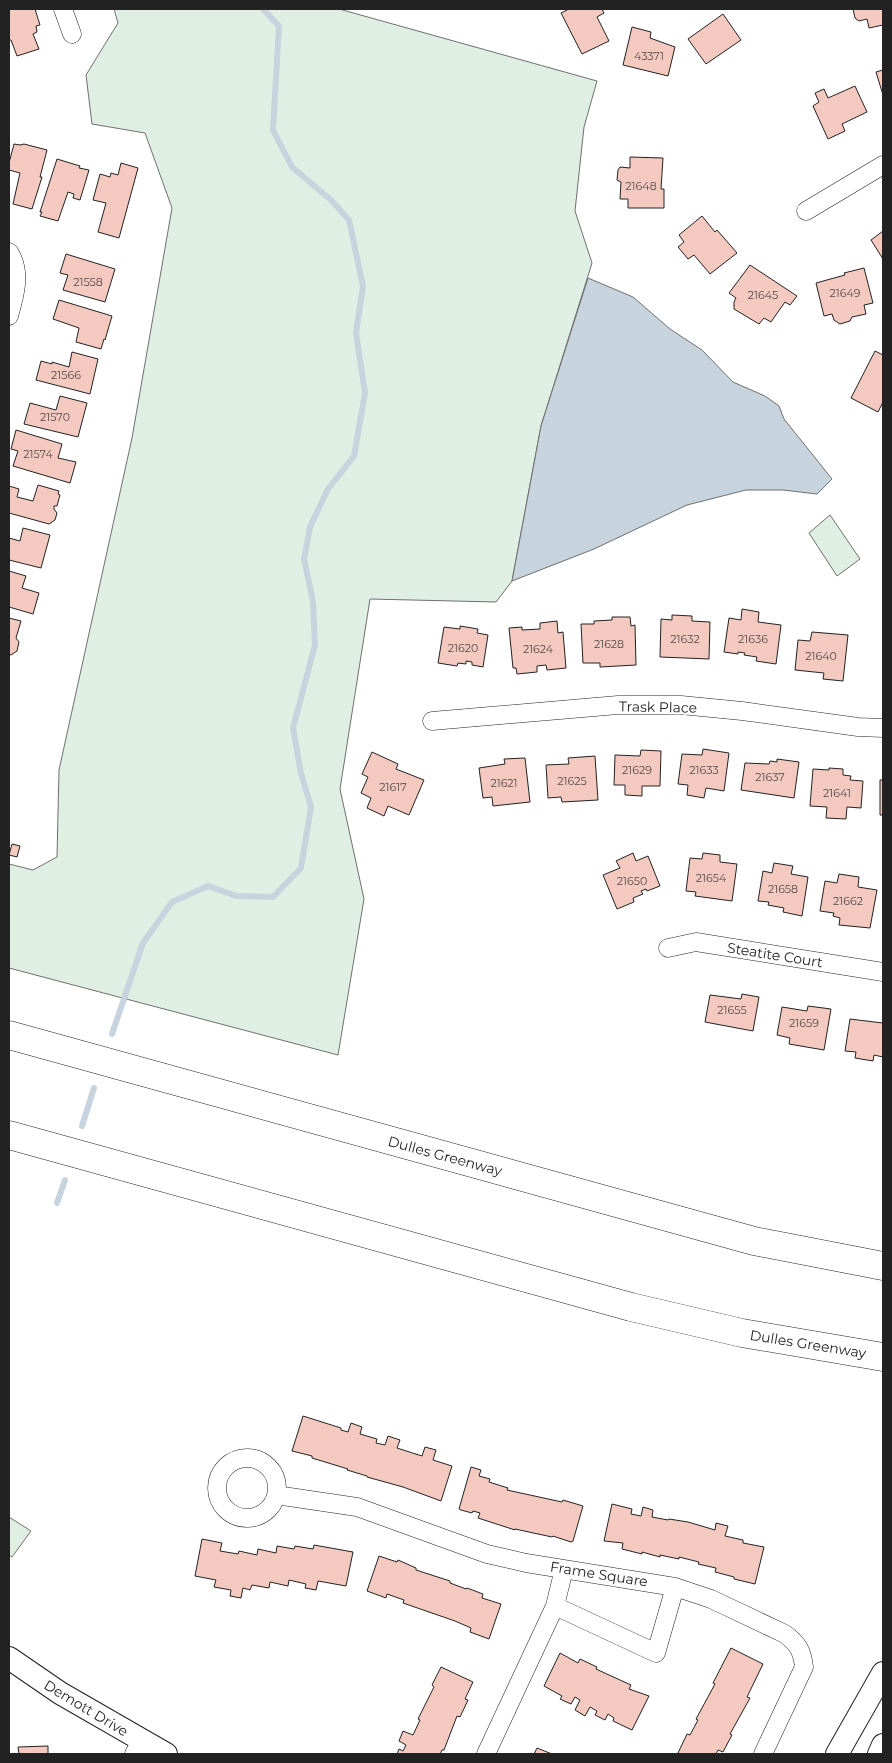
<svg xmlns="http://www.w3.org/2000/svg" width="892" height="1763" font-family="Montserrat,sans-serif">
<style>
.green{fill:#e0efe3;stroke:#6f6f6f}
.water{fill:#c7d3dd;stroke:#6f6f6f}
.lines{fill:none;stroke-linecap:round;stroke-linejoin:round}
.stream{stroke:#c7d3dd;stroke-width:6}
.building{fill:#f3c9c0;stroke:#222}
.minor-casing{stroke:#222;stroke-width:19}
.tertiary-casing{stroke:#222;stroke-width:24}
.motorway-casing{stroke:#222;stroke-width:29}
.minor{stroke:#fff;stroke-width:18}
.tertiary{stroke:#fff;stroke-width:22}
.motorway{stroke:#fff;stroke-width:28}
.labels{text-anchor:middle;stroke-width:4;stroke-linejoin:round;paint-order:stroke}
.number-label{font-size:11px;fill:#564c4a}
.street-label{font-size:14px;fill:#222;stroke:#fff}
</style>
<rect width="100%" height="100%" fill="#fff"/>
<!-- green -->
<path class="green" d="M 114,9 L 339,9 L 597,81 L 584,127 L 575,211 L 592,263 L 541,426 L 512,581 L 496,602 L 370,599 L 340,789 L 364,899 L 338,1055 L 9,968 L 9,864 L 33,870 L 57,857 L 59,770 L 132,438 L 172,208 L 145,133 L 92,124 L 86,75 L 118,23 Z
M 830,515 L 860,559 L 837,576 L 809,533 Z
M 9,1517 L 31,1531 L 12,1557 L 9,1555 Z"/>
<!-- water -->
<path class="water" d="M 588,278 L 633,297 L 670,329 L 702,350 L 733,382 L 765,396 L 779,406 L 784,419 L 832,479 L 817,494 L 783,490 L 746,490 L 687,505 L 594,549 L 512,581 L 541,426 Z"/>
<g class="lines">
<!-- stream -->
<path class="stream" d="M 112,1034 L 143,943 L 172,902 L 208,886 L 236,896 L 273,897 L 301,868 L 311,807 L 301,773 L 293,728 L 315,645 L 313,602 L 304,559 L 310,527 L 328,489 L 354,456 L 365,393 L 356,333 L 363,286 L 349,220 L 331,200 L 292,167 L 273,130 L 279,26 L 263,9
M 82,1126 L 94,1088
M 57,1203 L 65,1180"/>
</g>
<!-- building -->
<path class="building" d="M 9,9 L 35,9 L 40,25 L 36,26 L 37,32 L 33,34 L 39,49 L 17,56 L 11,40 L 9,40 Z
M 569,9 L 602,9 L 604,13 L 597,17 L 609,41 L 582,54 L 561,13 Z
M 853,9 L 883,9 L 883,25 L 869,28 L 867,19 L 859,21 L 855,18 Z
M 723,14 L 741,40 L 706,64 L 688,39 Z
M 632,27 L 651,32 L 650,38 L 675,47 L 668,76 L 623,65 Z
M 883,70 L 883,95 L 876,72 Z
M 855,86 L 867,112 L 842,124 L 845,131 L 828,139 L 813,106 L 819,102 L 815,93 L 824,89 L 828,98 Z
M 14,144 L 20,145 L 24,144 L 47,150 L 40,177 L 42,177 L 32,209 L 13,204 L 20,173 L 9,170 L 9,163 Z
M 630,157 L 663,158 L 661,189 L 664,189 L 664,208 L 628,208 L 628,199 L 620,199 L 621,182 L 617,180 L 618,170 L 620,167 L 630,168 Z
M 57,159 L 80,166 L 79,168 L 89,170 L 80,200 L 73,198 L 74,194 L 68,192 L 58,221 L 40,216 L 42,212 L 40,212 Z
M 121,163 L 138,168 L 119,238 L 98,232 L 106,203 L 93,200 L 100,174 L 110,177 L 111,173 L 118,175 Z
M 702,216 L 715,232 L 717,230 L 737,253 L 710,274 L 694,255 L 688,259 L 678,247 L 684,242 L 679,235 Z
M 883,231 L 883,259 L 871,240 Z
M 66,254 L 115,269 L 105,302 L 63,290 L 68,275 L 60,273 Z
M 750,265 L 797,296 L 790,305 L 785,302 L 771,322 L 764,318 L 759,324 L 734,309 L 734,302 L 736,298 L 729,293 Z
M 864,268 L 873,303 L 864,305 L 866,314 L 852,317 L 850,321 L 840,324 L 834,320 L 832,314 L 824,316 L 816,283 L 845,275 L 844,273 Z
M 59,300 L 112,316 L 105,340 L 104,339 L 101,349 L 76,342 L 79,328 L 53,319 Z
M 875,351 L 883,355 L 883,402 L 878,412 L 851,398 Z
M 72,352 L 98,359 L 90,394 L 36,380 L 41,361 L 52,364 L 52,362 L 69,367 Z
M 60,396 L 87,403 L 78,437 L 24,424 L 30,403 L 56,410 Z
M 16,430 L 62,444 L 58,458 L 76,462 L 70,483 L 13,466 L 18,451 L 11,449 Z
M 38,485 L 59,491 L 58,494 L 60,495 L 57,506 L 54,506 L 54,509 L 57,513 L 55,520 L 49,524 L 9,513 L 9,486 L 19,489 L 17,497 L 33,501 Z
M 23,528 L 50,535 L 41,568 L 9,560 L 9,538 L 20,541 Z
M 9,571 L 26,576 L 22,588 L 39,593 L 33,614 L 9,607 Z
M 742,609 L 759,612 L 758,622 L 781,625 L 776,664 L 756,661 L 757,657 L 744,655 L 745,653 L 738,652 L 738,654 L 724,652 L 729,618 L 741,620 Z
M 672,615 L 692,616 L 692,621 L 710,622 L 709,659 L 660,657 L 661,619 L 672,620 Z
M 612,617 L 630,617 L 631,626 L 635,625 L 636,665 L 600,667 L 600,663 L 583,663 L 581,624 L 594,624 L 594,621 L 612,620 Z
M 9,618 L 21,621 L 16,638 L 19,642 L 17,651 L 11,655 L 9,654 Z
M 557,621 L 558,633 L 563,632 L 566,668 L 547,670 L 546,665 L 537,666 L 537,672 L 517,674 L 516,668 L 513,668 L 509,628 L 522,627 L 522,630 L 540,629 L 540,623 Z
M 460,626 L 478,629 L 477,633 L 488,635 L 483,667 L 472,665 L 472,662 L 466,661 L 466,664 L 458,663 L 457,666 L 438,663 L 444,627 L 460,629 Z
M 812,632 L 848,635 L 843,681 L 823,679 L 824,673 L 795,670 L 798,640 L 810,641 Z
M 703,749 L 729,753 L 724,791 L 706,788 L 704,798 L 687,795 L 688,785 L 678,784 L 682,754 L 702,755 Z
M 641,750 L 661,751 L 660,786 L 642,786 L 642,796 L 625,795 L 625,785 L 614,785 L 615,755 L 640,756 Z
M 372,752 L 398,764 L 396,769 L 424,780 L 409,815 L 388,806 L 384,816 L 367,808 L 371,798 L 361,793 L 368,777 L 362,774 Z
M 595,756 L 598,800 L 562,802 L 561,797 L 548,798 L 546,765 L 569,764 L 568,758 Z
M 525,758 L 530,802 L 493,806 L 492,797 L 483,798 L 479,768 L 505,764 L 504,759 Z
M 777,759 L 799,762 L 794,798 L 741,790 L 745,763 L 769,764 L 770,761 L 777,762 Z
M 829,768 L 843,769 L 843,775 L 851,776 L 850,780 L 863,781 L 861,808 L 847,807 L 846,819 L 826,818 L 827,807 L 810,806 L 813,769 L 829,770 Z
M 880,780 L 883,780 L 883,815 L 880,815 Z
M 12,844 L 20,846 L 17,857 L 9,855 Z
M 633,853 L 636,861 L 648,856 L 660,886 L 647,891 L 646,889 L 641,891 L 643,894 L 633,898 L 634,902 L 617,909 L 603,875 L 620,868 L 616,861 Z
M 703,853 L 720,855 L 720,862 L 737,864 L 732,901 L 695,896 L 696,892 L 686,891 L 690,858 L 702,859 Z
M 774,863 L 793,866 L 791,874 L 808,877 L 802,916 L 783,912 L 784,908 L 768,905 L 769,902 L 758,901 L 763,871 L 772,873 Z
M 839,874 L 859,877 L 858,887 L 877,890 L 870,928 L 839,925 L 840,918 L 833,916 L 834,913 L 820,911 L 825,881 L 837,883 Z
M 742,994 L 759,997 L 753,1031 L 705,1022 L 710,995 L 741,999 Z
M 808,1006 L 831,1009 L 824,1050 L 789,1044 L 790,1038 L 777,1035 L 782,1007 L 807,1011 Z
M 850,1019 L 883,1023 L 883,1021 L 883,1057 L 874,1055 L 873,1061 L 855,1058 L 856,1052 L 845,1051 Z
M 303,1416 L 341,1428 L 341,1430 L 348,1432 L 351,1423 L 362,1427 L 360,1434 L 377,1439 L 376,1443 L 385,1445 L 388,1436 L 400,1440 L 397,1448 L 422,1456 L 425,1447 L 436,1450 L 433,1460 L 452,1466 L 441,1501 L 403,1487 L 367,1477 L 367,1476 L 347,1470 L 348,1469 L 312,1458 L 312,1456 L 292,1451 Z
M 471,1467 L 481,1470 L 479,1476 L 490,1479 L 489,1482 L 508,1488 L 507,1490 L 562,1502 L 563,1500 L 583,1506 L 573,1541 L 571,1542 L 553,1536 L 552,1537 L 515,1529 L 515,1530 L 478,1518 L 480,1513 L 473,1511 L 472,1513 L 461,1510 L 459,1509 Z
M 612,1504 L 632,1509 L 631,1514 L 641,1516 L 643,1507 L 653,1510 L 652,1517 L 668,1520 L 669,1519 L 688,1522 L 715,1530 L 716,1523 L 728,1526 L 725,1536 L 743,1540 L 743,1543 L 764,1547 L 755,1584 L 734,1579 L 734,1577 L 715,1572 L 716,1568 L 698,1564 L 699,1562 L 679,1557 L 679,1559 L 660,1555 L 660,1557 L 642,1552 L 642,1554 L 622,1549 L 623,1543 L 604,1541 Z
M 202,1539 L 222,1543 L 220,1551 L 238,1554 L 239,1551 L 257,1555 L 258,1549 L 276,1553 L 277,1546 L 294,1549 L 295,1546 L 313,1549 L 314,1545 L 353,1552 L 346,1586 L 318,1581 L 316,1590 L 305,1588 L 306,1584 L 289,1580 L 288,1586 L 270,1582 L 269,1588 L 252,1585 L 250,1590 L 243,1588 L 241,1598 L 230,1596 L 231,1590 L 214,1587 L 216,1580 L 195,1576 Z
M 379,1556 L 397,1562 L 398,1560 L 416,1568 L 416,1570 L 450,1581 L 450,1583 L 466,1589 L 467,1588 L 483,1594 L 482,1598 L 501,1604 L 489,1639 L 470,1632 L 471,1628 L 455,1621 L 403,1603 L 404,1600 L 387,1594 L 386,1598 L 367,1591 Z
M 731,1648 L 763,1664 L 747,1697 L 750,1698 L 730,1734 L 732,1735 L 723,1752 L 718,1750 L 716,1754 L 681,1754 L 678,1753 L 687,1734 L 690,1735 L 698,1720 L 696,1719 L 715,1684 L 713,1683 Z
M 560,1653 L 578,1663 L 580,1659 L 597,1667 L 596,1669 L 631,1685 L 629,1689 L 649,1696 L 632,1730 L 613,1721 L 614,1718 L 608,1714 L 605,1720 L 595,1715 L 597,1711 L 590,1707 L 585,1716 L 575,1710 L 580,1700 L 575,1697 L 571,1704 L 560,1699 L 562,1696 L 544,1686 Z
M 441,1667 L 473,1682 L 465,1699 L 468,1700 L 460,1717 L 457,1716 L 444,1750 L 442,1750 L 440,1754 L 397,1754 L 399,1749 L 403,1751 L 406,1745 L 399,1741 L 403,1731 L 413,1735 L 420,1720 L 418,1719 L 434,1687 L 432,1685 Z
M 48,1746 L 48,1754 L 19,1754 L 18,1747 Z
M 537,1748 L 552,1754 L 534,1754 Z"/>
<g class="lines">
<!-- minor casing -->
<g class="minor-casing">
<path id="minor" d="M 63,9 L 72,34
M 806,211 L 883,165
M 9,252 C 22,272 15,295 9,316
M 432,721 L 618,705 L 681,705 L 742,711 L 858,727 L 883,728
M 668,948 L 696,942 L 883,972
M217 1488a30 30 0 1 1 60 0a30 30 0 1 1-60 0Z
M 276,1495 L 357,1507 L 487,1554 L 526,1563 L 675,1587 L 711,1599 L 785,1634 C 798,1644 802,1650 804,1667 L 763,1754
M 555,1606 L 656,1653 L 675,1587
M 134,1754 L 141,1741
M 486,1754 L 555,1606 L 564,1569"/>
</g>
<!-- tertiary casing -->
<g class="tertiary-casing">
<path id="tertiary" d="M 9,1658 L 60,1693 L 166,1754
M 837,1754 L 883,1673
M 879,1754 L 883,1745"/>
</g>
<!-- motorway casing -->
<g class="motorway-casing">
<path id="motorway" d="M 9,1035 L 754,1241 L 883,1266
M 9,1135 L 631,1307 L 742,1333 L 883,1357"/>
</g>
<!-- minor -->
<use href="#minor" class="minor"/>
<!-- tertiary -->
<use href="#tertiary" class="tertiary"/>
<!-- motorway -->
<use href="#motorway" class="motorway"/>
</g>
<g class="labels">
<!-- number labels -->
<g class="number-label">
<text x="649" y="60">43371</text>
<text x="641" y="190">21648</text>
<text x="88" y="286">21558</text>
<text x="845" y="297">21649</text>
<text x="763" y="299">21645</text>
<text x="66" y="379">21566</text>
<text x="55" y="421">21570</text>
<text x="38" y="458">21574</text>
<text x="685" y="643">21632</text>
<text x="753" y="643">21636</text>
<text x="609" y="648">21628</text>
<text x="463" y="652">21620</text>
<text x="538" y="653">21624</text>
<text x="821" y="660">21640</text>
<text x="637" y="774">21629</text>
<text x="704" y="774">21633</text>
<text x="770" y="781">21637</text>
<text x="572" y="785">21625</text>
<text x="504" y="787">21621</text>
<text x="393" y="791">21617</text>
<text x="837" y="797">21641</text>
<text x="711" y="882">21654</text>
<text x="632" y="885">21650</text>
<text x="783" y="893">21658</text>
<text x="848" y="905">21662</text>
<text x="732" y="1014">21655</text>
<text x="804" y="1027">21659</text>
</g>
<!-- street labels -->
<g class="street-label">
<text transform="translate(658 707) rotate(1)" y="5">Trask Place</text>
<text transform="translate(775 955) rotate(9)" y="5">Steatite Court</text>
<text transform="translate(445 1156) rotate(15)" y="5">Dulles Greenway</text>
<text transform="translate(808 1344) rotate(9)" y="5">Dulles Greenway</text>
<text transform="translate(599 1574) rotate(9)" y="5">Frame Square</text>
<text transform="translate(86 1708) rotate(31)" y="5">Demott Drive</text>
</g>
</g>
<!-- border -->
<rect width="892" height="1763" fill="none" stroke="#222222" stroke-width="20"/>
</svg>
